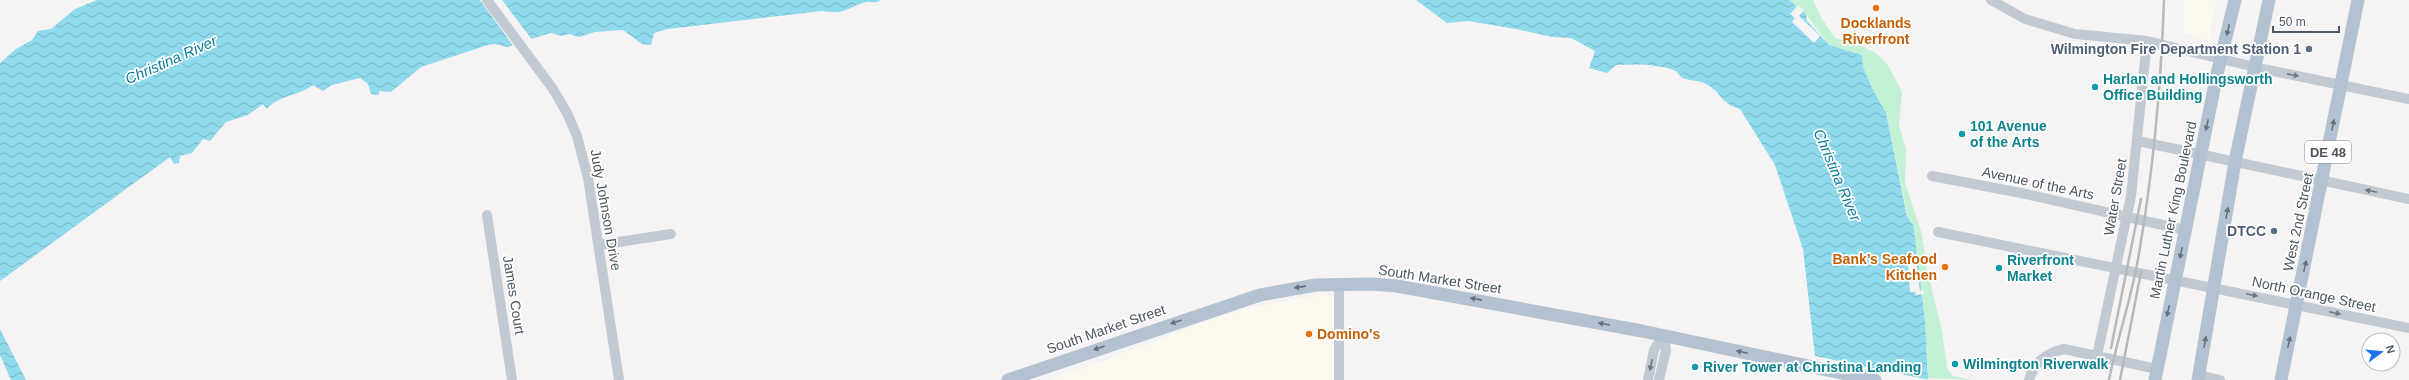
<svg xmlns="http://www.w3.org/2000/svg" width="2409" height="380" font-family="Arial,sans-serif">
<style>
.commercial{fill:#fdf9ef}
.park{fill:#c3f1d5}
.water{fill:url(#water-waves)}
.pier{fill:#f5f3f3}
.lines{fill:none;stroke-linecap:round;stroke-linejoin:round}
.minor{stroke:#c1cad2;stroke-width:10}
.major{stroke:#b3c2d1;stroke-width:13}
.rail{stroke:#b5b8bd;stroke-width:2.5}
.oneway{fill:#64717d}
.oneway2{fill:#6e7983}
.food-dot{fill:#e8710a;stroke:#fff;stroke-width:1.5}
.service-dot{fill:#5c6f8a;stroke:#fff;stroke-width:1.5}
.culture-dot{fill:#0f9aa8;stroke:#fff;stroke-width:1.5}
.labels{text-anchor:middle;stroke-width:3.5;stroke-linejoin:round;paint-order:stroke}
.shield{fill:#fff;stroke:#808990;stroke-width:1}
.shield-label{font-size:13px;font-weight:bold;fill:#4a5661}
.food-label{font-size:14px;font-weight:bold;fill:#c56008;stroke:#fff}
.service-label{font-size:14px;font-weight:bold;fill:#4e5e75;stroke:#fff;text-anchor:end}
.culture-label{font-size:14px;font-weight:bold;fill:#0d838f;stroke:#fff;text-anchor:start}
.street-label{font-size:14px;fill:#4a5661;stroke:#fff}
.water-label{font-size:15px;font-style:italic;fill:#0c7c9b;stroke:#fff}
</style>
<defs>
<pattern id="water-waves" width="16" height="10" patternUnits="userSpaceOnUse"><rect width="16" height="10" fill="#90daee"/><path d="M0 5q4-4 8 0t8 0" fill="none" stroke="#78b4c4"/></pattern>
</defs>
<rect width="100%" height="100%" fill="#f5f3f3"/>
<!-- commercial -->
<path class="commercial" d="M 2184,0 L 2216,0 L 2209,41 L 2184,33 Z
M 1325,294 L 1345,299 L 1343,380 L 1052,380 L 1208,321 L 1254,307 Z"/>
<!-- park -->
<path class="park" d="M 1789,0 L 1813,0 L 1821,17 L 1835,38 L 1855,43 L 1876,53 L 1888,65 L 1902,92 L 1899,125 L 1906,149 L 1905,183 L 1922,234 L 1927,270 L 1942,330 L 1947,368 L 1953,376 L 1973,380 L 1928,378 L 1925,320 L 1913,225 L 1909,221 L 1886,113 L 1873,90 L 1863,67 L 1862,55 L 1829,45 L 1806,14 Z"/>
<!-- water -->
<path class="water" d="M 97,0 L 881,0 C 876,4 871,1 866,2 C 846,8 846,15 822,11 L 668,29 L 654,33 L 651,45 L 642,44 L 623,30 L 595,32 L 579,37 L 569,34 L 562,36 L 550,33 L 507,47 L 495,44 L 488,45 L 421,67 L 391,92 L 379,91 L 379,95 L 371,94 L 368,84 L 360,78 L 332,85 L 323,91 L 313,85 C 299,96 278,95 267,109 L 263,104 L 248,115 L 226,122 L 210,141 L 203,139 L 192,153 L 180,156 L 179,163 L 174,164 L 170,157 L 0,281 L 0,63 L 16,49 L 32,40 L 38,31 L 51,29 L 75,9 Z
M 1416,0 L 1789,0 L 1806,14 L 1807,21 L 1829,45 L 1862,55 L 1863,67 L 1873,90 L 1886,113 L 1907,216 L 1913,225 L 1915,238 L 1925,320 L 1928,380 L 1815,356 L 1803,249 L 1775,165 L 1740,109 C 1719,103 1723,93 1706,84 C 1699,80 1691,81 1683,78 C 1679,76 1678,72 1674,70 C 1656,64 1635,64 1616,65 L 1607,73 L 1589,68 L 1595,51 L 1571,38 L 1553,37 L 1516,29 L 1468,21 L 1447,23 Z
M 0,329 L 26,380 L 11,380 L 0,355 Z"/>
<!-- pier -->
<path class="pier" d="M 480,0 L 502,0 L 533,41 L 514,47 Z
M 1798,5 L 1804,10 L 1799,16 L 1820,36 L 1814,43 L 1792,22 L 1795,18 L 1790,14 Z
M 1916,261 L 1920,291 L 1923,290 L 1924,294 L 1916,295 L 1915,292 L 1910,292 L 1908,262 Z
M 1813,356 L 1930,380 L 1824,380 L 1828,361 L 1815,358 Z"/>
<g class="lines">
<!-- minor -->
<path class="minor" d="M 487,0 L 553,89 L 567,113 L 577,136 L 588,178 L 619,380
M 1991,0 L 2025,19 L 2075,34 L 2147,41 L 2263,69 L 2409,99
M 2138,141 L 2409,199
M 1932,176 L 2021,193 L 2185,230
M 487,215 L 512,380
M 1938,232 L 2409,328
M 599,245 L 671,234
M 2097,356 L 2131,196 L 2147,41
M 2199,375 L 2220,380
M 1339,380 L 1339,284
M 1648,380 L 1654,350 L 1663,335
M 1659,380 L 1666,350 L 1663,335
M 2029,380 C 2034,362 2046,353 2064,349 L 2157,369"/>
<!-- major -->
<path class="major" d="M 1008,380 L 1260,295 L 1316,285 L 1371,284 L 1397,286 L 1642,331 L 1875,380
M 2155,380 L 2217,74 L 2235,0
M 2198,380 L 2235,162 L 2269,0
M 2281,380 L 2358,0"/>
<!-- rail -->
<path class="rail" d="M 2111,348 L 2141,199
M 2109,380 C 2117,339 2131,300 2138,259 C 2153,174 2161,86 2164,0
M 2120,380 L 2141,272"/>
</g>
<!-- one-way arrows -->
<defs><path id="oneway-solid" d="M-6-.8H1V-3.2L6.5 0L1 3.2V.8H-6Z"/></defs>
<g class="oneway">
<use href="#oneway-solid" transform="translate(2228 30) rotate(102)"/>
<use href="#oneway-solid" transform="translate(2207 125) rotate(102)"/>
<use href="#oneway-solid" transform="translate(2333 125) rotate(-79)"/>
<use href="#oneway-solid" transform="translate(2227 213) rotate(-80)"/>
<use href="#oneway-solid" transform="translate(2181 253) rotate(102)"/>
<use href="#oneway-solid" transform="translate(2305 266) rotate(-78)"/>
<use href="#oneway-solid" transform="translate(1300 287) rotate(172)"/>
<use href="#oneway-solid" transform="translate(1476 299) rotate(-169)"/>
<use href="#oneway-solid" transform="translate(2168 311) rotate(102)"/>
<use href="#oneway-solid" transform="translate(1176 322) rotate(161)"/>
<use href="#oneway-solid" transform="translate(1604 324) rotate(-170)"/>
<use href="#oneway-solid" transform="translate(2205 342) rotate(-80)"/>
<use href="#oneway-solid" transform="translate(2289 342) rotate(-78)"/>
<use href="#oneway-solid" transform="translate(1099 348) rotate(161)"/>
<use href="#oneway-solid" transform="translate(1742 352) rotate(-168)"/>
</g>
<g class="oneway2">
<use href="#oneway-solid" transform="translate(2293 75) rotate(11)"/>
<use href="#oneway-solid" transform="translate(2371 191) rotate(-168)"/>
<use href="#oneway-solid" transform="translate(2252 295) rotate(12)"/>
<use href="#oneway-solid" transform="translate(2335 313) rotate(12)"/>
<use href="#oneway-solid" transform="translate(1651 365) rotate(102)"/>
</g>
<!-- markers -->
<g class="food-dot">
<circle cx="1876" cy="8" r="4"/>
<circle cx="1945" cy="267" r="4"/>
<circle cx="1309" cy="334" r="4"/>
</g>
<g class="service-dot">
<circle cx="2309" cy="49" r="4"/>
<circle cx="2274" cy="231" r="4"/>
</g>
<g class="culture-dot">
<circle cx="2095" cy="87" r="4"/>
<circle cx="1962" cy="134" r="4"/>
<circle cx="1999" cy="268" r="4"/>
<circle cx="1955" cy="364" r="4"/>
<circle cx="1695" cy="367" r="4"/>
</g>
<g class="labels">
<!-- shield labels -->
<rect class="shield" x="2305" y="141" width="46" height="22" rx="3"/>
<g class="shield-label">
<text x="2328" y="157">DE 48</text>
</g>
<!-- food labels -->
<g class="food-label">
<text x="1876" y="28">Docklands<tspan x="1876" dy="16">Riverfront</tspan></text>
<text x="1937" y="264" text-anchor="end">Bank’s Seafood<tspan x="1937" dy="16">Kitchen</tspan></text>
<text x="1317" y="339" text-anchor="start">Domino's</text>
</g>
<!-- service labels -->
<g class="service-label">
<text x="2301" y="54">Wilmington Fire Department Station 1</text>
<text x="2266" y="236">DTCC</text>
</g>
<!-- culture labels -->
<g class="culture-label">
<text x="2103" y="84">Harlan and Hollingsworth<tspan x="2103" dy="16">Office Building</tspan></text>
<text x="1970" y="131">101 Avenue<tspan x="1970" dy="16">of the Arts</tspan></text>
<text x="2007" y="265">Riverfront<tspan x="2007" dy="16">Market</tspan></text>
<text x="1963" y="369">Wilmington Riverwalk</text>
<text x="1703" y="372">River Tower at Christina Landing</text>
</g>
<!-- street labels -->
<g class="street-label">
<text transform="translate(2038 183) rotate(12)" y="5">Avenue of the Arts</text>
<text transform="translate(2115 197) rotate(-80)" y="5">Water Street</text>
<text transform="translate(606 210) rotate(80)" y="5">Judy Johnson Drive</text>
<text transform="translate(2173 210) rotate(-78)" y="5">Martin Luther King Boulevard</text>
<text transform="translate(2298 222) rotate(-78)" y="5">West 2nd Street</text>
<text transform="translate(1440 279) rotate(9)" y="5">South Market Street</text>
<text transform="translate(2314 294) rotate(12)" y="5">North Orange Street</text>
<text transform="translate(514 295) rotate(81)" y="5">James Court</text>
<text transform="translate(1106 329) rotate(-19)" y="5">South Market Street</text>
</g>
<!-- water labels -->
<g class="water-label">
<text transform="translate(171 60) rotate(-24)" y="5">Christina River</text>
<text transform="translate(1837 175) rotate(67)" y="5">Christina River</text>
</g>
</g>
<!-- north arrow -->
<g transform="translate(2381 352) rotate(74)"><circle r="19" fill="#ffffff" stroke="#b7bbc0"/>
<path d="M0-3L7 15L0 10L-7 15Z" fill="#1a73e8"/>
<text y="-6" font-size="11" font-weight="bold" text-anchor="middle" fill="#4a5661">N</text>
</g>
<!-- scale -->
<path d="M2273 26v6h66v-6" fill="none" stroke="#4a5661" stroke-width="2"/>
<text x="2279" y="26" font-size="12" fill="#4a5661" stroke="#ffffff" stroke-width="3" paint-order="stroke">50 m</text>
</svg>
